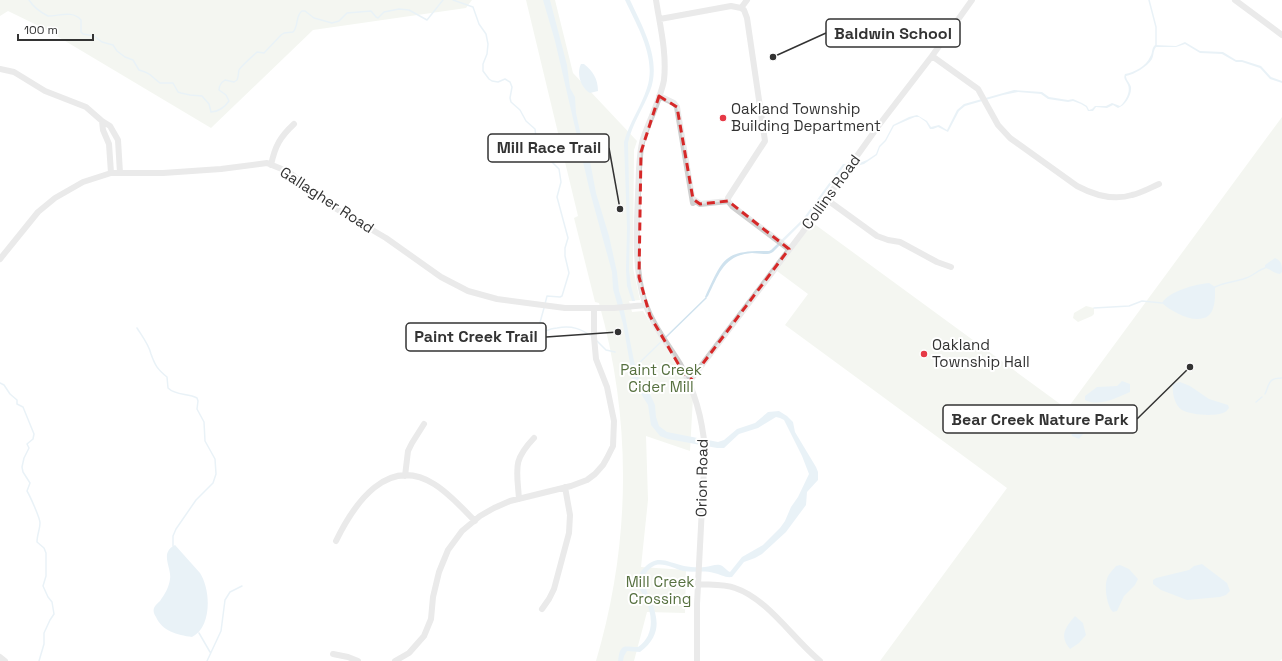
<svg xmlns="http://www.w3.org/2000/svg" width="1282" height="661" font-family="'Space Grotesk',sans-serif">
<style>
.green{fill:#e6ecdf}
.water{fill:#cfe2ee}
.lines{fill:none;stroke-linecap:round;stroke-linejoin:round}
.stream{stroke:#cfe2ee;stroke-width:1.5}
.minor{stroke:#d0d0d0;stroke-width:6}
.marked{fill:none;stroke:#d62828;stroke-width:3;stroke-dasharray:8 5;stroke-linejoin:round}
.poi-dot{fill:#e63946;stroke:#fff;stroke-width:1.5}
.labels{text-anchor:middle;stroke-width:4;stroke-linejoin:round;paint-order:stroke}
.poi-label{font-size:15px;fill:#333;stroke:#fff;text-anchor:start}
.street-label{font-size:15px;fill:#333;stroke:#fff}
.park-label{font-size:15px;fill:#56703f;stroke:#fff}
.leader{fill:none;stroke:#333;stroke-width:1.5}
.callout-dot{fill:#333;stroke:#fff;stroke-width:1.5}
.callout{fill:#fff;stroke:#333;stroke-width:1.5}
.callout-label{font-size:16px;text-anchor:middle;font-weight:bold;fill:#333}
</style>
<rect width="100%" height="100%" fill="#fff"/>
<!-- green -->
<path class="green" d="M 0,0 L 472,0 L 466,8 L 313,30 L 211,128 L 45,29 L 8,11 L 0,16 Z
M 526,0 L 555,0 L 573,73 L 637,141 L 634,150 L 633,268 L 640,300 L 629,301 L 632,312 L 643,311 L 678,367 L 693,397 L 690,451 L 646,436 L 648,500 L 641,567 L 686,570 L 685,613 L 647,612 L 634,661 L 596,661 C 631,543 632,421 599,303 L 595,302 L 574,218 L 578,216 Z
M 1282,117 L 1282,659 L 1280,661 L 880,661 L 1007,488 L 785,325 L 808,294 L 777,271 L 813,223 L 1067,409 Z
M 1086,306 L 1094,308 L 1094,314 L 1092,316 L 1078,322 L 1073,318 L 1074,313 Z"/>
<!-- water -->
<path class="water" d="M 543,0 L 550,0 L 567,65 L 570,88 L 575,97 L 576,113 L 583,145 L 590,161 L 596,193 L 609,236 L 617,272 L 619,291 L 622,300 L 634,361 L 640,381 L 651,396 L 655,405 L 656,417 L 659,426 L 667,432 L 718,442 L 724,440 L 737,429 L 755,423 L 768,412 L 779,411 L 787,416 L 793,422 L 795,432 L 816,467 L 818,472 L 818,480 L 807,492 L 806,505 L 786,532 L 762,554 L 755,558 L 744,562 L 732,577 C 725,578 720,574 714,573 C 704,570 693,573 683,571 C 675,569 665,563 656,565 C 652,566 647,571 645,575 C 636,589 679,623 640,652 L 627,651 L 624,656 L 623,661 L 618,661 C 620,642 625,647 638,647 C 654,636 653,617 646,600 C 644,595 639,590 638,584 C 637,579 639,574 642,570 C 657,553 666,562 684,566 C 690,567 699,568 705,567 C 710,567 715,564 720,565 C 724,566 726,570 730,572 L 742,557 L 763,545 L 780,528 L 785,521 L 791,507 L 798,497 L 809,474 L 802,456 L 784,420 L 780,418 L 776,417 L 758,428 L 739,434 L 724,448 L 717,448 L 668,439 L 660,436 L 651,425 L 648,405 L 633,381 L 623,324 L 613,289 L 612,272 L 590,192 L 555,41 Z
M 625,0 L 630,0 C 643,28 662,60 650,91 C 643,109 632,124 628,143 L 630,228 L 629,270 L 631,286 L 635,301 L 632,301 L 627,286 L 626,270 L 627,228 L 624,142 C 629,123 641,107 647,88 C 657,58 637,26 625,0 Z
M 1185,42 L 1200,51 L 1223,52 L 1236,60 L 1242,60 L 1261,66 L 1271,77 L 1282,81 L 1282,83 L 1270,79 L 1260,68 L 1242,62 L 1236,62 L 1222,54 L 1200,53 L 1185,44 L 1176,47 L 1156,47 C 1153,51 1154,55 1152,59 C 1147,67 1135,74 1126,76 C 1126,80 1130,83 1131,87 C 1132,95 1125,106 1118,108 L 1113,105 L 1107,108 L 1096,107 L 1093,111 L 1088,111 L 1086,107 L 1081,104 L 1073,101 L 1068,102 L 1048,99 L 1041,94 L 1018,92 L 1003,95 L 965,106 L 959,111 L 948,132 L 938,127 L 933,129 L 930,129 L 926,122 L 919,117 L 915,117 L 910,119 L 894,126 L 886,141 L 880,147 L 877,155 L 864,164 L 857,166 L 845,165 L 805,220 L 773,252 C 767,256 758,253 752,253 C 724,255 719,274 708,296 L 706,298 L 705,297 C 723,258 724,250 769,251 L 771,250 L 803,219 L 843,164 L 857,164 L 867,160 L 876,154 L 879,146 L 885,140 L 893,125 L 909,117 L 917,115 L 927,121 L 931,127 L 939,125 L 947,130 L 957,110 L 964,104 L 1014,90 L 1042,92 L 1049,97 L 1068,100 L 1073,99 L 1082,103 L 1087,106 L 1089,110 L 1092,109 L 1095,106 L 1106,106 L 1112,103 L 1120,106 C 1125,102 1131,92 1128,85 C 1126,80 1123,79 1125,74 C 1134,73 1147,65 1150,57 C 1153,53 1151,49 1155,45 L 1176,46 Z
M 581,64 L 584,64 C 593,71 598,79 598,91 L 590,93 C 581,88 576,74 581,64 Z
M 1275,258 C 1282,261 1282,265 1282,272 L 1280,274 C 1274,274 1271,269 1265,268 L 1265,265 Z
M 1209,283 L 1215,287 C 1215,295 1216,310 1208,316 C 1195,325 1172,312 1162,303 C 1169,291 1196,284 1209,283 Z
M 1122,381 L 1130,384 L 1130,392 C 1116,398 1099,407 1085,400 L 1085,396 L 1097,387 L 1117,386 Z
M 1180,382 L 1190,386 L 1209,399 L 1228,405 L 1229,408 C 1229,408 1226,412 1225,412 C 1217,417 1190,415 1182,410 C 1174,405 1172,392 1173,384 Z
M 1077,415 L 1081,420 L 1084,433 L 1079,439 L 1072,436 L 1068,423 L 1070,416 Z
M 175,545 L 200,573 C 211,590 212,627 192,637 C 177,635 162,631 156,617 C 154,614 153,611 154,608 C 155,605 158,603 160,601 C 165,594 169,587 170,579 C 172,568 159,553 175,545 Z
M 1202,564 L 1227,583 L 1230,591 L 1226,595 L 1220,597 L 1187,600 L 1161,590 L 1153,584 L 1153,580 L 1156,578 L 1189,570 L 1194,566 Z
M 1120,565 L 1129,569 L 1138,579 L 1135,585 L 1124,596 L 1117,611 L 1113,612 C 1107,607 1104,587 1107,579 C 1108,574 1113,570 1116,566 Z
M 1075,616 L 1083,623 L 1086,635 L 1079,643 L 1070,649 C 1059,636 1065,628 1075,616 Z"/>
<g class="lines">
<!-- stream -->
<path class="stream" d="M 29,0 C 34,8 40,12 48,16 C 59,16 73,10 81,20 L 81,32 L 83,34 L 94,36 L 102,42 L 113,45 L 117,51 L 125,57 L 133,60 L 139,70 C 153,74 150,76 160,83 L 173,83 L 178,92 L 181,93 L 190,95 L 202,96 L 209,104 L 211,112 C 218,112 225,107 229,101 L 226,95 L 219,90 C 219,86 222,82 225,80 L 234,82 L 237,80 C 239,76 238,73 239,70 C 240,67 253,56 257,52 L 264,53 L 281,35 L 284,33 L 293,32 C 299,26 295,16 302,11 L 305,11 L 314,18 L 332,23 L 339,21 L 347,13 L 371,11 L 376,17 L 378,18 L 384,12 L 399,9 L 409,10 L 427,20 L 443,0
M 453,0 L 473,7 L 479,24 L 486,34 L 488,44 L 487,54 L 483,64 L 483,71 L 489,79 L 492,81 L 498,82 L 505,79 L 510,82 L 512,87 L 510,98 L 511,102 L 520,110 L 526,121 L 535,129 L 536,137 L 539,142 L 549,159 L 559,169 L 561,182 L 557,197 L 568,238 L 565,248 L 565,256 L 569,273 L 562,296 L 560,297 L 547,296 L 545,304
M 1149,0 L 1156,27 L 1156,45
M 1215,287 C 1225,282 1236,282 1246,278 C 1253,276 1258,270 1265,268
M 544,308 L 539,326 L 540,330 L 541,332 C 547,331 552,328 557,328 C 572,325 581,329 593,337
M 1094,308 L 1129,306 L 1142,301 L 1162,303
M 137,328 C 142,336 149,345 151,354 C 155,365 157,369 167,377 L 168,388 C 176,396 188,393 197,398 L 198,401 L 197,409 L 204,422 L 205,441 L 215,459 L 216,474 L 213,483 L 196,500 L 176,529 L 173,536 L 173,546
M 665,338 L 706,298
M 597,341 L 606,350 L 615,352
M 636,366 L 662,341
M 0,383 L 4,385 L 10,394 L 17,400 L 17,404 L 23,407 L 34,434 L 33,439 L 27,444 L 29,448 L 24,458 L 22,467 L 23,472 L 30,483 L 27,491 C 30,496 40,518 40,523 C 40,529 37,535 37,542 L 44,548 L 46,553 L 46,576 L 43,586 L 48,597 L 52,602 L 54,614 L 50,620 L 44,633 L 44,644 L 39,661
M 1265,394 C 1270,383 1268,378 1282,378
M 1256,402 L 1262,397
M 199,633 L 210,652
M 207,661 L 221,631 L 225,600 L 230,592 L 242,586"/>
<!-- minor -->
<path class="minor" d="M 656,0 C 660,26 667,53 664,80 C 661,97 650,119 644,136 C 640,146 640,158 639,169 C 638,210 632,265 645,303 C 653,326 668,344 680,364 C 695,392 702,417 705,449 L 697,604 L 697,661
M 1235,0 L 1282,35
M 741,8 L 747,0
M 660,19 L 731,6 L 741,8
M 932,56 L 978,89 L 998,125 L 1010,138 L 1077,186 C 1094,195 1113,201 1132,195 C 1141,193 1150,188 1159,184
M 0,69 L 14,72 L 45,91 L 86,107 L 102,121
M 659,96 L 674,103 L 677,107 L 693,203
M 271,165 C 275,146 280,137 294,124
M 111,173 L 109,144 L 103,130 L 102,121 L 110,126 L 118,140 L 120,173
M 693,199 L 700,204 L 728,201
M 826,199 L 877,236 L 888,240 L 900,242 L 937,262 L 951,267
M 728,201 L 728,198 L 765,141 L 747,18 L 744,10 L 741,8
M 728,201 L 732,206 L 789,249
M 0,259 L 38,212 L 55,198 L 83,182 L 111,173 L 163,173 L 221,169 L 267,163 L 289,172 L 328,204 L 386,238 L 441,277 L 468,291 L 497,299 L 565,308 L 614,308 L 646,305
M 689,382 L 802,233 L 879,125 L 932,56 L 972,0
M 405,476 L 408,451 L 412,443 L 424,424
M 519,499 C 517,469 512,461 534,438
M 336,541 C 354,504 387,455 434,484 C 449,493 462,508 475,521
M 698,584 C 710,585 724,584 735,588 C 768,599 793,639 820,661
M 542,609 L 549,599 L 554,589 L 569,533 L 570,515 L 565,487
M 333,654 L 348,657 L 358,661
M 0,657 L 5,661
M 395,661 L 409,653 L 424,636 L 431,619 L 433,597 L 439,572 L 448,550 L 462,531 L 480,516 L 494,508 L 510,501 L 571,486 L 587,480 L 595,474 L 603,465 L 607,458 L 613,446 L 614,421 L 607,387 L 596,359 L 594,337 L 594,309"/>
</g>
<!-- marked area -->
<path d="M0 0H1282V661H0ZM 659,96 L 677,107 L 693,199 L 700,204 L 728,201 L 789,249 L 689,382 L 650,316 L 639,277 L 641,152 Z" fill="#fff" fill-opacity=".55" fill-rule="evenodd"/>
<path class="marked" d="M 659,96 L 677,107 L 693,199 L 700,204 L 728,201 L 789,249 L 689,382 L 650,316 L 639,277 L 641,152 Z"/>
<!-- markers -->
<g class="poi-dot">
<circle cx="723" cy="118" r="4"/>
<circle cx="924" cy="354" r="4"/>
</g>
<g class="labels">
<!-- poi labels -->
<g class="poi-label">
<text x="731" y="114">Oakland Township<tspan x="731" dy="17">Building Department</tspan></text>
<text x="932" y="350">Oakland<tspan x="932" dy="17">Township Hall</tspan></text>
</g>
<!-- street labels -->
<g class="street-label">
<text transform="translate(831 192) rotate(-54)" y="5">Collins Road</text>
<text transform="translate(327 200) rotate(33)" y="5">Gallagher Road</text>
<text transform="translate(702 478) rotate(-89)" y="5">Orion Road</text>
</g>
<!-- park labels -->
<g class="park-label">
<text x="661" y="375">Paint Creek<tspan x="661" dy="17">Cider Mill</tspan></text>
<text x="660" y="587">Mill Creek<tspan x="660" dy="17">Crossing</tspan></text>
</g>
</g>
<!-- callouts -->
<path class="leader" d="M773 57L826 33M620 209L609 148M618 332L546 337M1190 367L1137 419"/>
<g class="callout-dot">
<circle cx="773" cy="57" r="4"/>
<circle cx="620" cy="209" r="4"/>
<circle cx="618" cy="332" r="4"/>
<circle cx="1190" cy="367" r="4"/>
</g>
<g class="callout">
<rect x="826" y="19" width="134" height="28" rx="4"/>
<rect x="488" y="134" width="121" height="28" rx="4"/>
<rect x="406" y="323" width="140" height="28" rx="4"/>
<rect x="943" y="405" width="194" height="28" rx="4"/>
</g>
<g class="callout-label">
<text x="893" y="39">Baldwin School</text>
<text x="549" y="153">Mill Race Trail</text>
<text x="476" y="342">Paint Creek Trail</text>
<text x="1040" y="425">Bear Creek Nature Park</text>
</g>
<!-- scale -->
<path d="M18 34v6h75v-6" fill="none" stroke="#333333" stroke-width="2"/>
<text x="24" y="34" font-size="12" fill="#333333" stroke="#ffffff" stroke-width="3" paint-order="stroke">100 m</text>
</svg>
